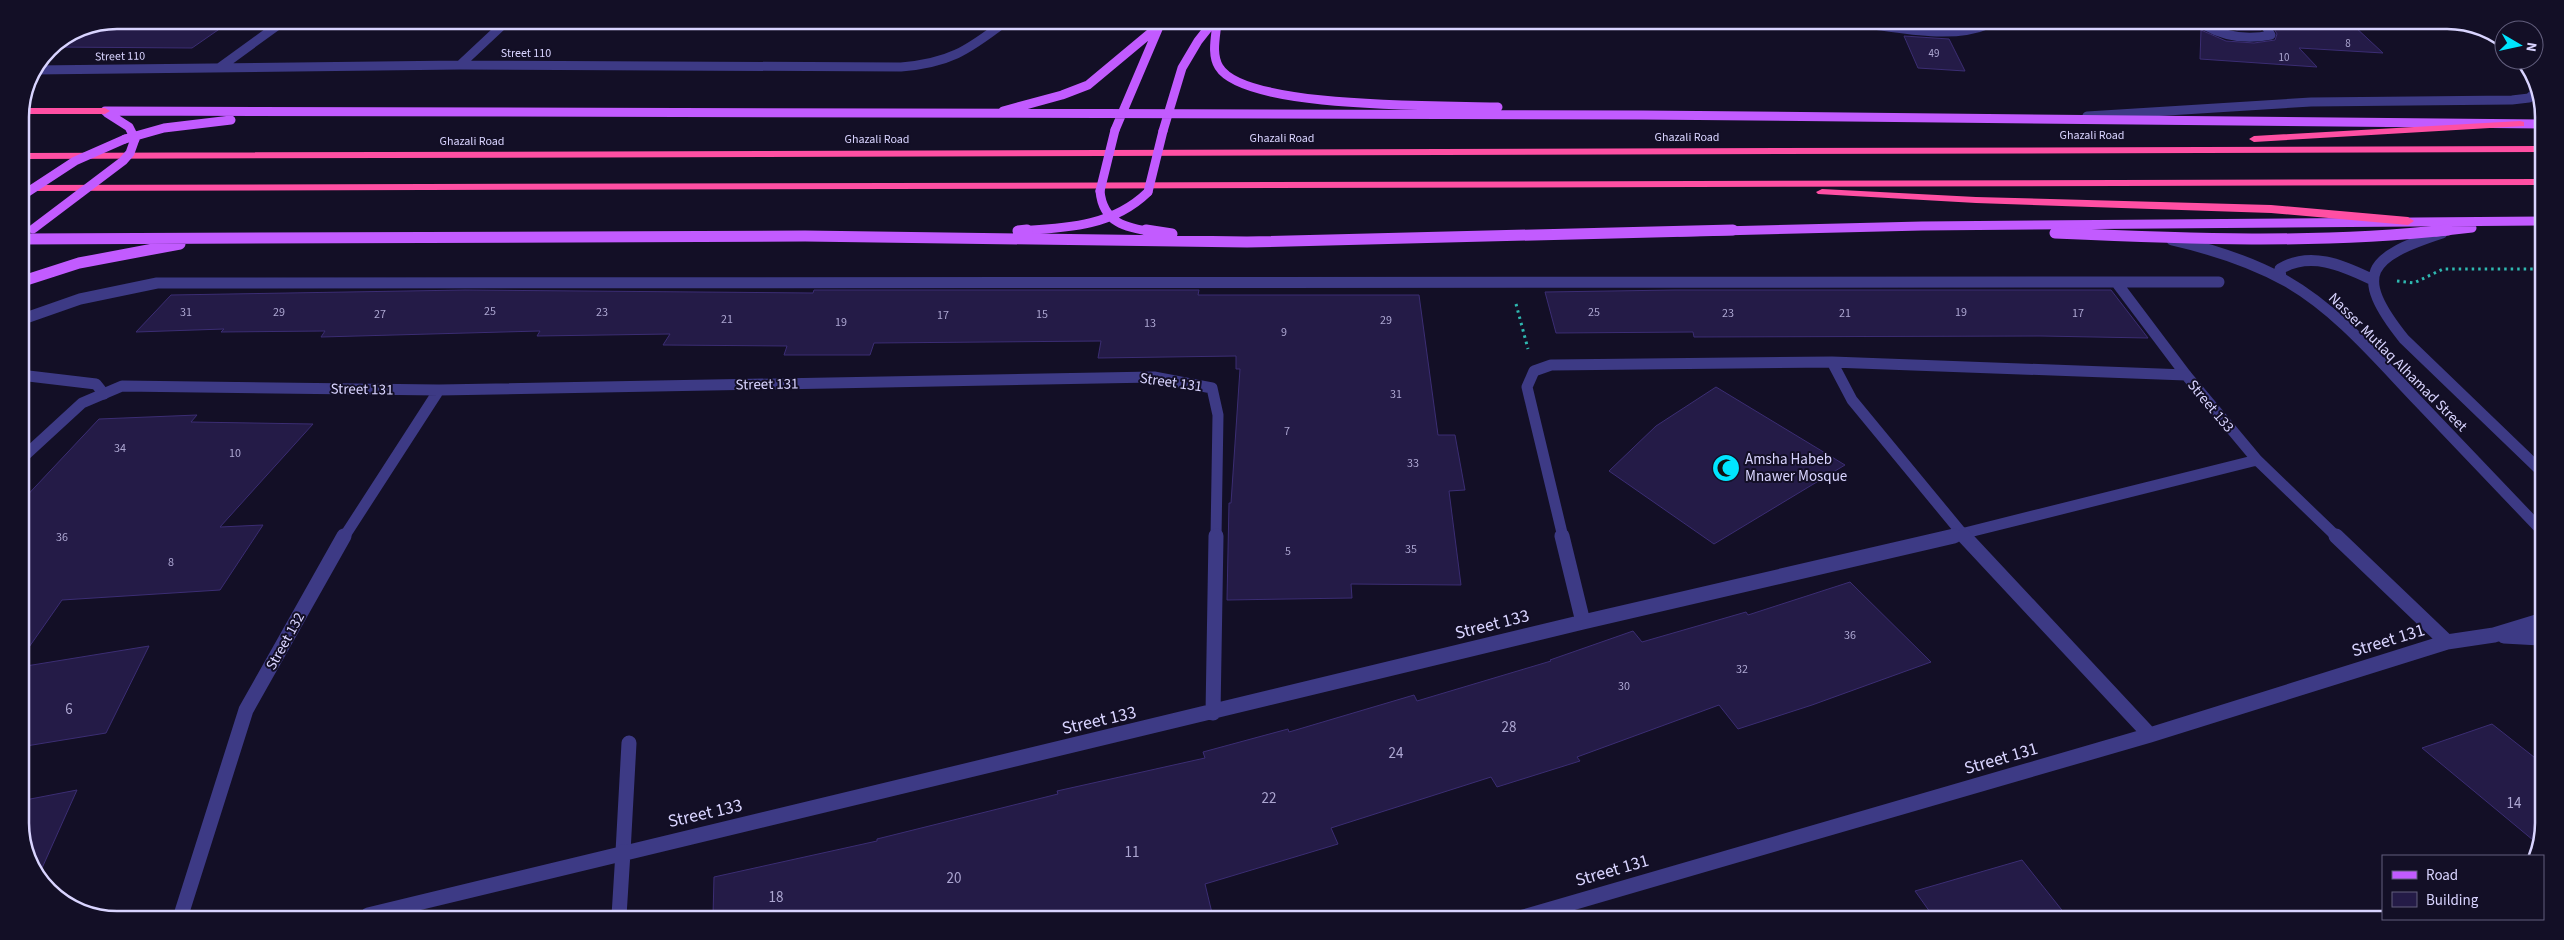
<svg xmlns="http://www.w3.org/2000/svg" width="2564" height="940" font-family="'Source Sans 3',sans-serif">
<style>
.building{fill:#241b47;stroke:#3b2d73}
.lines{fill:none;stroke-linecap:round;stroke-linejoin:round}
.path{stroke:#2fb8b0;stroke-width:3;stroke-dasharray:2.5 4;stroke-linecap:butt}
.service-far2{stroke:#3d3a85;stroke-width:9}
.service-far1{stroke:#3d3a85;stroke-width:11}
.service{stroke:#3d3a85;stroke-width:15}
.minor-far2{stroke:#3d3a85;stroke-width:9}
.minor-far1{stroke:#3d3a85;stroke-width:11}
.minor{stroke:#3d3a85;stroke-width:15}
.tertiary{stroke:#3d3a85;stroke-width:11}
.primary-far1{stroke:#c25bff;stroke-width:9}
.primary{stroke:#c25bff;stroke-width:11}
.motorway{fill:#ff4fa3;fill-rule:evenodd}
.primary-bridge{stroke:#c25bff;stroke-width:9}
.labels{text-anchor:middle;stroke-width:4;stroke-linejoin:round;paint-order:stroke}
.far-number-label{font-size:11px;fill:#aca6d1}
.far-street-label{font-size:12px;fill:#d9d4ff;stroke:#130f26}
.number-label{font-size:12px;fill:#aca6d1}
.street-label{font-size:15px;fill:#d9d4ff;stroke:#130f26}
.poi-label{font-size:15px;fill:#d9d4ff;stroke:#130f26;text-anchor:start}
.near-number-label{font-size:15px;fill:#aca6d1}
.near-street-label{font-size:18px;fill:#d9d4ff;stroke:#130f26}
.rim{fill:none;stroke:#d9d4ff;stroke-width:2.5}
</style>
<rect width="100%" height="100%" fill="#130f26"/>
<!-- building -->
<path class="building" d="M 115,20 L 231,21 L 192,48 L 50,47 L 80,27 Z
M 2218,25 L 2259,25 L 2261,30 L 2237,30 Z
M 2272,25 L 2353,25 L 2383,53 L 2299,48 L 2317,67 L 2200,59 L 2201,30 L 2226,41 L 2254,43 L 2275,40 L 2277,34 Z
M 1904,36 L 1949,39 L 1965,71 L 1918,68 Z
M 465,290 L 813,293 L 814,290 L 1199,290 L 1198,295 L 1419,295 L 1438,435 L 1455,435 L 1465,490 L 1449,491 L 1461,585 L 1351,584 L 1352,598 L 1227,600 L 1229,503 L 1231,503 L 1240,369 L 1236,369 L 1236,356 L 1098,358 L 1101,341 L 874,343 L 870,355 L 784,355 L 787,346 L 663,345 L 670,334 L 537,336 L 540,331 L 321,337 L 325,331 L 221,332 L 224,329 L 136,332 L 171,295 Z
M 1675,290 L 2111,290 L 2148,338 L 2041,336 L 1694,337 L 1693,332 L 1556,333 L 1545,292 Z
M 1716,387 L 1845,465 L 1714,544 L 1609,471 L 1656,426 Z
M 197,415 L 191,422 L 313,424 L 220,527 L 263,525 L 220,590 L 62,600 L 20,660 L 20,503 L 99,419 Z
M 1850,582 L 1931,662 L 1812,705 L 1738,729 L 1719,705 L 1577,757 L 1580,761 L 1497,787 L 1491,777 L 1331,828 L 1338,844 L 1205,884 L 1212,913 L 1195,917 L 713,916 L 714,877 L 877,841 L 877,839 L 1058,794 L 1057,791 L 1205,758 L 1203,752 L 1288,729 L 1289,732 L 1414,695 L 1417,701 L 1551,661 L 1550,660 L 1633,631 L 1642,642 L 1746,612 L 1748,615 Z
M 149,646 L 106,733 L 20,747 L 20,667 Z
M 2492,724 L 2539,761 L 2539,845 L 2422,748 Z
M 77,790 L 38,877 L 20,830 L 20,801 Z
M 2022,860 L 2069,919 L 1935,919 L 1915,891 Z"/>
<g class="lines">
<!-- path -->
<path class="path" d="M 2397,281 L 2414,283 L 2443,269 L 2543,269
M 1516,304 L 1528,349"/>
<!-- service-far2 -->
<path class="service-far2" d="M 2204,25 C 2225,37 2247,40 2271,35 L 2265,25
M 2087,116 L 2311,102 L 2512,100 L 2529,98 L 2537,91"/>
<!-- service-far1 -->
<path class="service-far1" d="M 2116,282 L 2186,375
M 20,320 L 80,299 L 157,283 L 2219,282
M 20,375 L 96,384 L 104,394"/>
<!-- service -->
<path class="service" d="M 623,852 L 629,743"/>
<!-- minor-far2 -->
<path class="minor-far2" d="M 1864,24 C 1904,28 1951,40 1989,24
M 460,65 L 507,21
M 219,68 L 285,20
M 34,70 L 460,65 L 901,67 C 949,63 967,51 1005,22"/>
<!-- minor-far1 -->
<path class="minor-far1" d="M 1832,362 L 1852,400 L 1965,537
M 20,460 L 82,403 L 122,386 L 439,390 L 1154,377 L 1212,388 L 1218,415 L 1216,537
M 344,537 L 439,390
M 1563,537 L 1527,387 L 1534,371 L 1551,365 L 1832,362 L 2186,375 L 2257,460 L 2337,537
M 1949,537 L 2257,460"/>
<!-- minor -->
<path class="minor" d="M 1562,536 L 1583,622
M 1964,536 L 2150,735
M 2336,536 L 2447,642
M 2504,636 L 2540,638
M 1213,713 L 1216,536
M 181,915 L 246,710 L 344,536
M 368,915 L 1583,622 L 1954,536
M 619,916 L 623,852
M 1520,918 L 2150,735 L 2447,642 L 2494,635 L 2540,621"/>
<!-- tertiary -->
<path class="tertiary" d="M 2442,233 C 2368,257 2352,274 2404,339 L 2541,471
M 2172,240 C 2212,249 2250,261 2286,281 C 2337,310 2377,358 2418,401 C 2459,444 2500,487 2541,530
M 2281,278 L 2280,269 C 2310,251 2342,265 2371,279"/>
<!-- primary-far1 -->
<path class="primary-far1" d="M 1217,22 C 1216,36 1211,54 1219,67 C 1245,110 1447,105 1498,107
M 105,111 L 1643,115 L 2544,124
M 1003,111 L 1062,95 L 1088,85 L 1160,25
M 107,113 L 129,127 L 135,139
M 1115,130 L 1158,29
M 1163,131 L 1182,68 L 1198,41 L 1213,22
M 125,139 L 164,128 L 231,120
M 1100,191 C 1103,223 1126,228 1154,232
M 1018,231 C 1066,228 1112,227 1148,192
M 1680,232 L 1922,226 L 2543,221
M 2436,232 L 2472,228"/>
<!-- primary -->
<path class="primary" d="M 1146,230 L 1172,234
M 1018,231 L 1027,230
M 2055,233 C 2186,239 2317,244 2448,230
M 20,239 L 805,236 L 1247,242 L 1733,230
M 20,282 L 79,263 L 180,244"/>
<!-- motorway -->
<path class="motorway" d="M 21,108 L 105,108 L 110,111 L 105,114 L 20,114 Z
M 2520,121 L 2524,122 L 2524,126 L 2254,142 L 2249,139 L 2254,136 Z
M 2544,146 L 2543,152 L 20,159 L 20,153 Z
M 2543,179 L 2543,185 L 20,191 L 20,185 Z
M 1822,189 L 1976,197 L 2271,205 L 2408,217 L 2414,221 L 2408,225 L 2271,213 L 1976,203 L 1818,194 L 1816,192 Z"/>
<!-- primary-bridge -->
<path class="primary-bridge" d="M 1100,191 L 1115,130
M 1148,192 L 1163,131
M 20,197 L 75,161 L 125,139
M 33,229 L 123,161 L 130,153 L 135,139"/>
</g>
<!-- icons -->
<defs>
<g id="mosque-disc" transform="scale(1.4375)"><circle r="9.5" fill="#00e5ff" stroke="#130f26"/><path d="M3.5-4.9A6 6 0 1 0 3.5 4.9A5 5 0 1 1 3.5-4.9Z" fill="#111"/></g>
</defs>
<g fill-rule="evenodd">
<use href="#mosque-disc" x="1726" y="468"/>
</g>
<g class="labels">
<!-- far-number labels -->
<g class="far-number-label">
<text x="2348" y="47">8</text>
<text x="1934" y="57">49</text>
<text x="2284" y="61">10</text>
</g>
<!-- far-street labels -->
<g class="far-street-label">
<text x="526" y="57">Street 110</text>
<text transform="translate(120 56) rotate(-1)" y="4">Street 110</text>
<text x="2092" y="139">Ghazali Road</text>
<text x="1687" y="141">Ghazali Road</text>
<text x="1282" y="142">Ghazali Road</text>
<text x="877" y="143">Ghazali Road</text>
<text x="472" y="145">Ghazali Road</text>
</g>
<!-- number labels -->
<g class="number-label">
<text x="490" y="315">25</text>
<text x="186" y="316">31</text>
<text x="279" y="316">29</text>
<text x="602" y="316">23</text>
<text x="1594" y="316">25</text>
<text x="1961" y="316">19</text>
<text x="1728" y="317">23</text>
<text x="1845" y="317">21</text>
<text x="2078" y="317">17</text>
<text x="380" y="318">27</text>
<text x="1042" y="318">15</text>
<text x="943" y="319">17</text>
<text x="727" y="323">21</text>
<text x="1386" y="324">29</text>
<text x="841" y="326">19</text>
<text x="1150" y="327">13</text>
<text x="1284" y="336">9</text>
<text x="1396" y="398">31</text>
<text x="1287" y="435">7</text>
<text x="120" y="452">34</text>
<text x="235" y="457">10</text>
<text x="1413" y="467">33</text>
<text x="62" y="541">36</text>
<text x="1411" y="553">35</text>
<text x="1288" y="555">5</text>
<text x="171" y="566">8</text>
<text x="1850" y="639">36</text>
<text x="1742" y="673">32</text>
<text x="1624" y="690">30</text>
</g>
<!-- street labels -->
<g class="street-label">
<text transform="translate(2398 362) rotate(45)" y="5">Nasser Mutlaq Alhamad Street</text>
<text transform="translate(1171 382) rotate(8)" y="5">Street 131</text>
<text transform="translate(767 384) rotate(-1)" y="5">Street 131</text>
<text transform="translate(362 389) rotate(1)" y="5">Street 131</text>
<text transform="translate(2211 406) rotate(50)" y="5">Street 133</text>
<text transform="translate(285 641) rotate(-61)" y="5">Street 132</text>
</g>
<!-- poi labels -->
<g class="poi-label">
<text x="1745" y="464">Amsha Habeb<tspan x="1745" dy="17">Mnawer Mosque</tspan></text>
</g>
<!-- near-number labels -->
<g class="near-number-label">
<text x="69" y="714">6</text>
<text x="1509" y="732">28</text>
<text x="1396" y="758">24</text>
<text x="1269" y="803">22</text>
<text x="2514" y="808">14</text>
<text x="1132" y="857">11</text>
<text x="954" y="883">20</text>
<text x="776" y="902">18</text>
</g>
<!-- near-street labels -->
<g class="near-street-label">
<text transform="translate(1492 624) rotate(-14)" y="6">Street 133</text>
<text transform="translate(2388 640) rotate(-17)" y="6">Street 131</text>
<text transform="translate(1099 720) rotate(-13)" y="6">Street 133</text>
<text transform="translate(2001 758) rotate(-16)" y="6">Street 131</text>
<text transform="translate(705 813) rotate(-13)" y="6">Street 133</text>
<text transform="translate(1612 870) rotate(-16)" y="6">Street 131</text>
</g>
</g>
<!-- crop -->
<path d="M0 0H2564V940H0ZM117 29H2447A88 88 0 0 1 2535 117V823A88 88 0 0 1 2447 911H117A88 88 0 0 1 29 823V117A88 88 0 0 1 117 29Z" fill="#130f26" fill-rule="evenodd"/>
<path class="rim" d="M117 29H2447A88 88 0 0 1 2535 117V823A88 88 0 0 1 2447 911H117A88 88 0 0 1 29 823V117A88 88 0 0 1 117 29Z"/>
<!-- legend -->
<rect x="2382" y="855" width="162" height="65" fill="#130f26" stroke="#625e7d"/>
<rect x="2392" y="871" width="25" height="8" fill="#c25bff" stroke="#625e7d"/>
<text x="2426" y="880" font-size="15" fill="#d9d4ff">Road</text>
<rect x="2392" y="892" width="25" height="15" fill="#241b47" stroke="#625e7d"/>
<text x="2426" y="905" font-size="15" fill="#d9d4ff">Building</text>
<!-- north arrow -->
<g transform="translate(2519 45) rotate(99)"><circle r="24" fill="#130f26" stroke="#625e7d"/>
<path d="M0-4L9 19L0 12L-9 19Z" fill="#00e5ff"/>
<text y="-8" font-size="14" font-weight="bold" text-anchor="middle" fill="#d9d4ff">N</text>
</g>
</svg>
